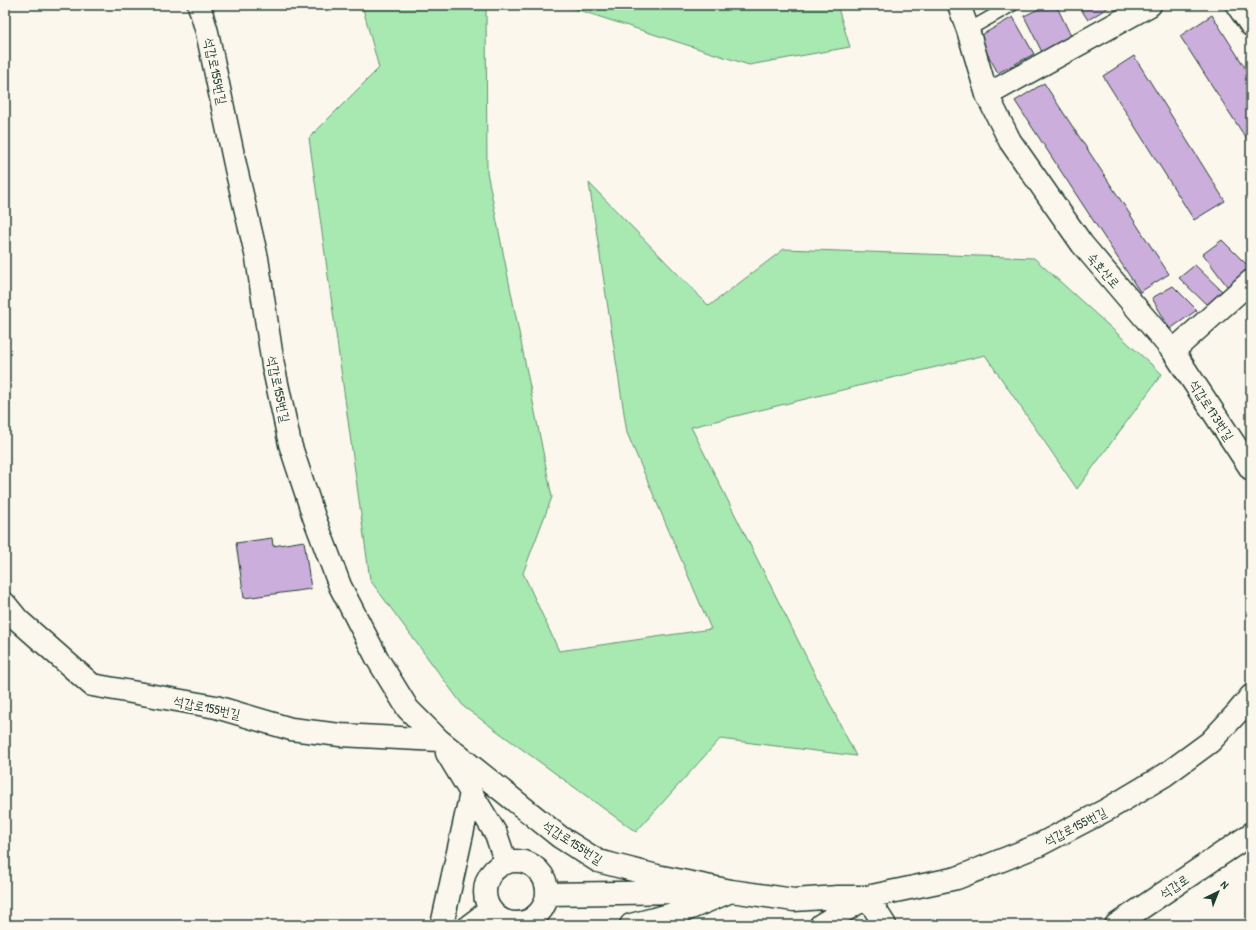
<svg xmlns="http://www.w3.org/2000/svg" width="1256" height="930" font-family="'Patrick Hand','Poor Story',sans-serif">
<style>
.green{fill:#a8e8b1;stroke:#649272}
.building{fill:#cbaedb;stroke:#1f3d34}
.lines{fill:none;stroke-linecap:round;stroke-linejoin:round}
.service-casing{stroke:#1f3d34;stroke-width:15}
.minor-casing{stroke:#1f3d34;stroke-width:25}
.tertiary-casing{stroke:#1f3d34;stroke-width:25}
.service{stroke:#fbf7ec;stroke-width:12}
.minor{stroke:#fbf7ec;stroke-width:22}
.tertiary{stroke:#fbf7ec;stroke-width:22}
.labels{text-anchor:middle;stroke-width:4;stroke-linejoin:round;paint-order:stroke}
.street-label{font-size:13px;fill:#1f3d34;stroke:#fbf7ec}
</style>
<rect width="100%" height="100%" fill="#fbf7ec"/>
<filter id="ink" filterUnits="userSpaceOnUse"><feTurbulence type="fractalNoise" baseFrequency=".025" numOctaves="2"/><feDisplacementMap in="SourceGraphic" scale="8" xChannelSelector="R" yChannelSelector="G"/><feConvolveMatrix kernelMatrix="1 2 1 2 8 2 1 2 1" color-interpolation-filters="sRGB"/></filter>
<g filter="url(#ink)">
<!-- green -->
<path class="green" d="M 362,5 L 486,5 L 487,172 L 552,497 L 523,573 L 559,651 L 711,629 L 627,433 L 589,183 L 709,306 L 784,249 L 1034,258 L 1162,374 L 1077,489 L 985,355 L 691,427 L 856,756 L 720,739 L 636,832 L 464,707 L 370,580 L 309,138 L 379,68 Z
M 563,5 L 837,5 L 850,47 L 749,65 Z"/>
<!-- building -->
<path class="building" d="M 1047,5 L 1056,5 L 1072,38 L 1042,52 L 1024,16 Z
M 1078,5 L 1112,5 L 1088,20 Z
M 1212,15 L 1251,77 L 1251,146 L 1180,36 Z
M 1013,17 L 1034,54 L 998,73 L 978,37 Z
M 1134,56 L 1225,201 L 1194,220 L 1103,76 Z
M 1044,83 L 1169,274 L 1140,292 L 1015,101 Z
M 1222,240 L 1251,269 L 1230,290 L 1203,254 Z
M 1195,265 L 1226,295 L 1207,305 L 1179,278 Z
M 1173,286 L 1197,310 L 1170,329 L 1152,298 Z
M 272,538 L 273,546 L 304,541 L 311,589 L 244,598 L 236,543 Z"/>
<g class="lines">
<!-- service casing -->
<g class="service-casing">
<path id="service" d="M 968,30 L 1012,5"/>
</g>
<!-- minor casing -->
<g class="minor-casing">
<path id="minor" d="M 199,5 L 207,32 L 236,169 L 257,258 L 273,365 L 290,444 L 314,517 L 340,586 L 378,660 L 408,709 L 439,740 L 560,837 L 598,861 L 657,876 L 731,891 L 794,900 L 838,897 L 867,897 L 957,878 L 1037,846 L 1108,809 L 1165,775 L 1210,742 L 1237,713 L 1251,696
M 959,5 L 968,30 L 987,95 L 1010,141 L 1082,244 L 1173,351 L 1251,469
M 987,95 L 1150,5
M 1173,351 L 1251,281
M 5,604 L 18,620 L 92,685 L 216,707 L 291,729 L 340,735 L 439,740
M 447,753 L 496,834 L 506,863
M485 892a31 31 0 1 1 62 0a31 31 0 1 1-62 0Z
M 547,894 L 686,892
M 442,925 L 471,793
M 470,925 L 490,910
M 631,925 L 681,912 L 731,891
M 821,925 L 867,897 L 885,925
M 1116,925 L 1251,834"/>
</g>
<!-- tertiary casing -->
<g class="tertiary-casing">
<path id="tertiary" d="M 1237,5 L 1251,25"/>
</g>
<!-- service -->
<use href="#service" class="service"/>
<!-- minor -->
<use href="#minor" class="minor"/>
<!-- tertiary -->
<use href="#tertiary" class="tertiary"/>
</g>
</g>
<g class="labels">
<!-- street labels -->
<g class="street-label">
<text transform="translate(216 71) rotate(78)" y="5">석갑로155번길</text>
<text transform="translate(1104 270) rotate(49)" y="5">숙호산로</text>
<text transform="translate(279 389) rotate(78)" y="5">석갑로155번길</text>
<text transform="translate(1212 410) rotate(57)" y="5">석갑로173번길</text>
<text transform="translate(207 707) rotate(12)" y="5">석갑로155번길</text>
<text transform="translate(1075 826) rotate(-27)" y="5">석갑로155번길</text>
<text transform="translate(573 842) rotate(33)" y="5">석갑로155번길</text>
<text transform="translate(1174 886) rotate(-34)" y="5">석갑로</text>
</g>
</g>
<!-- margin -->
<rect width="1256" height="930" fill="none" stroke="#fbf7ec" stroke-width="20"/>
<rect x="10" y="10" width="1236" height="910" fill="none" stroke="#1f3d34" stroke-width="1.5" filter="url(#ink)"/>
<!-- north arrow -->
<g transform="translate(1218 892) rotate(43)" stroke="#fbf7ec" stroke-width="3" paint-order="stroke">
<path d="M0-3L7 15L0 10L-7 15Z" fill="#1f3d34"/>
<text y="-6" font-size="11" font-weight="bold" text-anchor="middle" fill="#1f3d34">N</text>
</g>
</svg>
